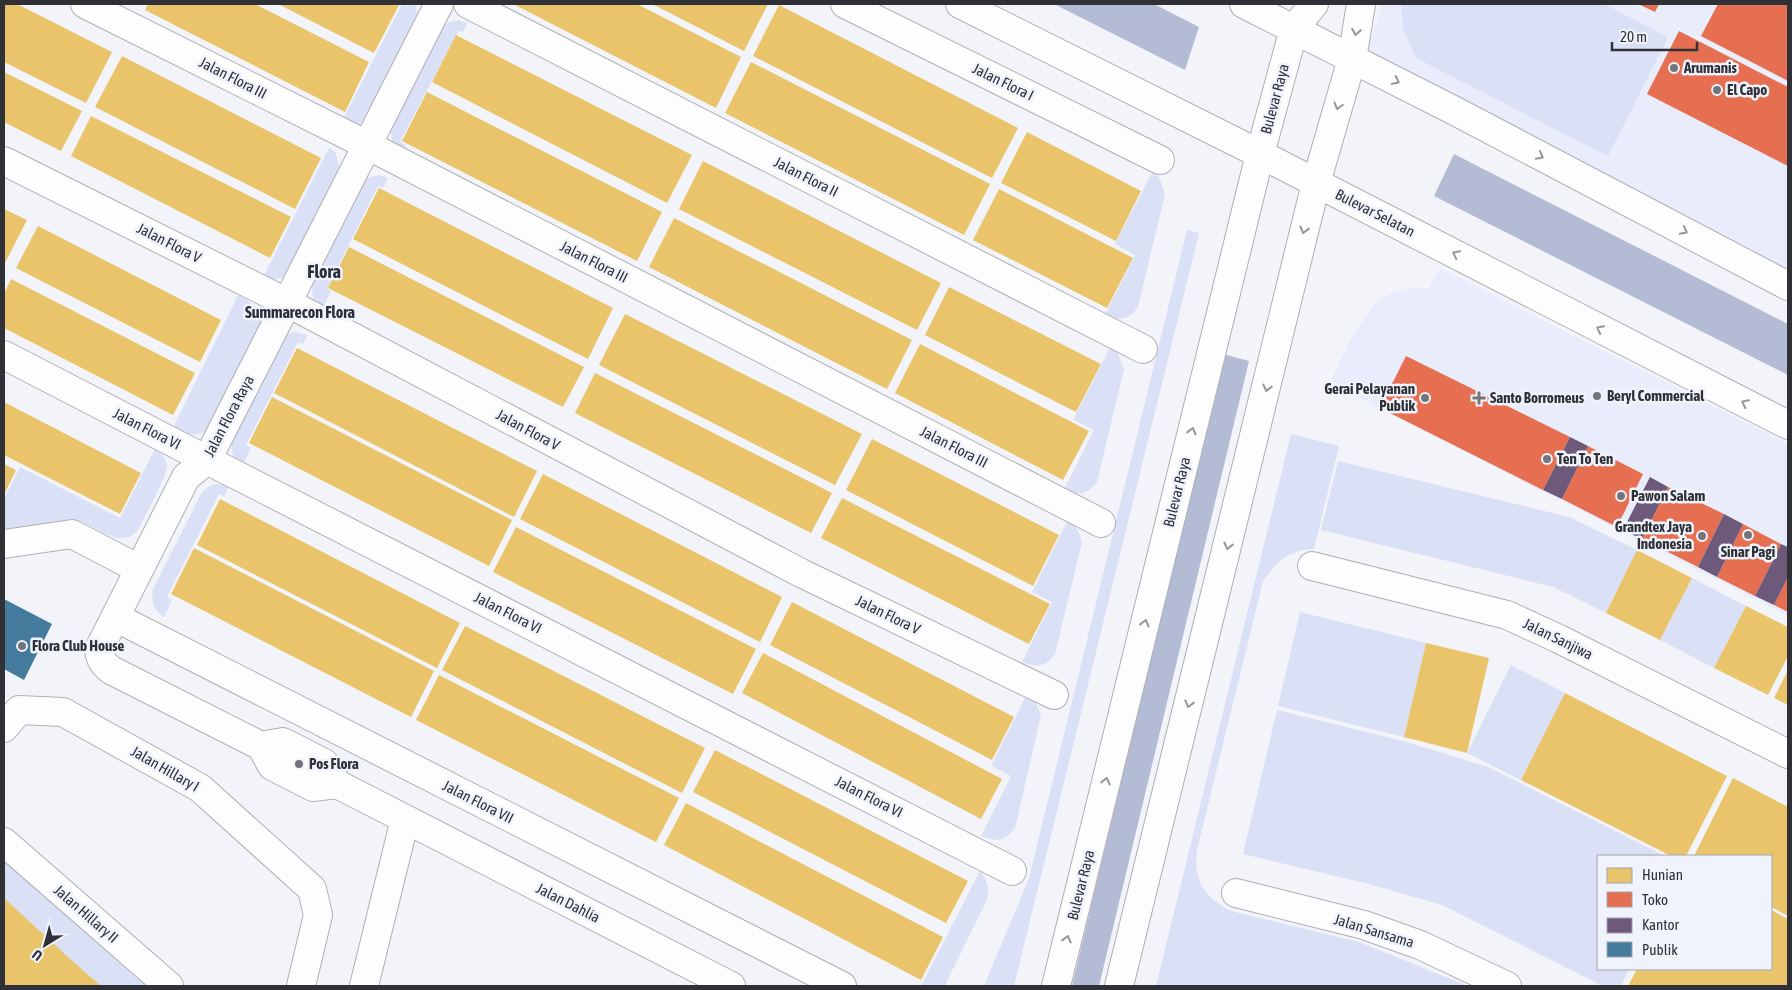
<svg xmlns="http://www.w3.org/2000/svg" width="1792" height="990" font-family="'Asap Condensed',sans-serif">
<style>
.built{fill:#e8ecfb}
.green{fill:#dae0f5}
.water{fill:#b3bbd5}
.homes{fill:#e9c46a}
.shops{fill:#e76f51}
.offices{fill:#6d597a}
.public{fill:#457b9d}
.lines{fill:none;stroke-linecap:round;stroke-linejoin:round}
.minor-casing{stroke:#aeafb4;stroke-width:30}
.major-casing{stroke:#aeafb4;stroke-width:30}
.minor{stroke:#fdfdfe;stroke-width:28}
.major{stroke:#fdfdfe;stroke-width:28}
.oneway{stroke:#96979a}
.poi-dot{fill:#74757b;stroke:#f0f3fc;stroke-width:2}
.labels{text-anchor:middle;stroke-width:5;stroke-linejoin:round;paint-order:stroke}
.poi-label{font-size:15px;font-weight:bold;fill:#2f3137;stroke:#f0f3fc;text-anchor:start}
.street-label{font-size:15px;fill:#2f3137;stroke:#f0f3fc}
.neighbourhood-label{font-size:16px;font-weight:bold;fill:#2a2e39;stroke:#f0f3fc}
.quarter-label{font-size:18px;font-weight:bold;fill:#2a2e39;stroke:#f0f3fc}
</style>
<rect width="100%" height="100%" fill="#f3f4f9"/>
<!-- built -->
<path class="built" d="M 1382,4 L 1629,4 L 1788,85 L 1788,275 L 1366,55 Z
M 1631,4 L 1788,4 L 1788,84 Z
M 1440,268 L 1788,444 L 1788,616 L 1330,383 L 1350,340 L 1377,300 L 1402,289 L 1429,288 Z"/>
<!-- green -->
<path class="green" d="M 402,4 L 415,4 L 418,16 L 366,120 C 357,126 351,127 340,125 Z
M 1401,4 L 1604,4 L 1668,37 L 1608,156 L 1416,58 L 1403,29 Z
M 458,20 L 468,23 L 463,32 L 458,31 L 400,142 L 406,145 L 402,153 C 392,147 391,139 391,128 L 442,29 L 447,23 Z
M 329,148 L 335,152 L 341,170 L 288,274 C 279,280 273,281 262,279 Z
M 1152,173 L 1159,177 L 1165,194 L 1138,307 C 1129,320 1120,321 1105,315 L 1135,255 L 1115,244 Z
M 379,175 L 388,178 L 383,188 L 378,186 L 327,289 L 331,291 L 323,308 C 312,303 312,295 312,283 L 362,184 L 367,178 Z
M 1187,230 L 1199,233 L 1014,986 L 984,986 L 1029,878 Z
M 238,295 C 253,303 259,308 263,325 L 211,428 C 197,438 187,435 173,428 Z
M 294,332 L 308,335 L 303,344 L 298,342 L 246,445 L 251,448 L 243,465 C 232,460 231,451 231,440 L 281,340 L 287,335 Z
M 1110,348 L 1117,352 L 1124,369 L 1097,482 C 1087,495 1078,496 1064,490 L 1094,430 L 1073,420 Z
M 1291,434 L 1339,446 L 1314,549 C 1290,549 1276,562 1263,581 L 1197,850 C 1193,881 1204,897 1231,911 L 1359,942 L 1468,986 L 1156,986 Z
M 155,449 C 160,453 165,457 167,464 C 169,474 145,516 139,528 C 122,554 94,522 72,519 L 4,531 L 4,499 L 20,467 L 120,518 Z
M 1338,461 L 1569,517 L 1637,550 L 1606,613 L 1553,587 L 1321,530 Z
M 215,484 L 219,484 L 229,487 L 224,496 L 219,494 L 167,597 L 172,600 L 164,617 C 153,611 153,603 152,591 L 202,492 L 208,487 Z
M 1068,520 C 1077,526 1079,532 1082,542 L 1055,654 C 1046,667 1037,668 1022,662 L 1052,602 L 1032,592 Z
M 1692,578 L 1746,606 L 1714,668 L 1660,640 Z
M 1300,612 L 1426,643 L 1404,737 L 1278,706 Z
M 1511,665 L 1565,693 L 1521,780 L 1467,753 Z
M 1027,694 L 1034,698 L 1041,715 L 1015,828 C 1004,842 997,842 981,836 L 1011,776 L 991,766 Z
M 1277,710 L 1403,741 L 1488,767 L 1665,856 L 1598,856 L 1598,969 L 1629,969 L 1621,986 L 1603,986 L 1442,905 L 1369,884 L 1243,854 Z
M 4,861 L 146,986 L 4,986 Z
M 980,871 C 988,881 990,889 986,902 L 945,985 L 921,986 Z"/>
<!-- water -->
<path class="water" d="M 1054,4 L 1154,4 L 1199,27 L 1185,70 Z
M 1454,154 L 1788,324 L 1788,375 L 1434,196 Z
M 1223,354 L 1249,361 L 1099,986 L 1072,986 Z"/>
<!-- homes -->
<path class="homes" d="M 4,4 L 17,4 L 112,52 L 86,103 L 4,62 Z
M 148,4 L 255,4 L 369,62 L 345,112 L 145,10 Z
M 278,4 L 397,4 L 399,5 L 374,53 Z
M 513,4 L 637,4 L 741,57 L 716,108 Z
M 652,4 L 768,4 L 744,51 Z
M 779,5 L 1018,128 L 992,178 L 753,56 Z
M 456,35 L 692,155 L 667,203 L 432,82 Z
M 122,56 L 321,158 L 295,209 L 95,107 Z
M 751,62 L 990,184 L 964,235 L 725,113 Z
M 4,72 L 82,111 L 61,151 L 4,122 Z
M 427,92 L 662,212 L 637,261 L 402,141 Z
M 91,116 L 291,217 L 270,258 L 71,156 Z
M 1027,132 L 1141,191 L 1116,241 L 1001,183 Z
M 703,161 L 941,283 L 917,330 L 679,209 Z
M 379,188 L 613,308 L 588,359 L 353,239 Z
M 999,189 L 1133,258 L 1107,308 L 973,240 Z
M 4,209 L 27,220 L 5,263 L 4,262 Z
M 674,218 L 912,340 L 887,389 L 649,267 Z
M 38,226 L 221,320 L 200,362 L 16,268 Z
M 349,247 L 584,367 L 563,407 L 328,288 Z
M 11,279 L 195,373 L 173,415 L 4,328 L 4,294 Z
M 949,287 L 1101,364 L 1076,412 L 925,335 Z
M 625,314 L 862,434 L 835,485 L 599,365 Z
M 920,344 L 1089,431 L 1063,480 L 895,393 Z
M 297,348 L 537,471 L 514,517 L 274,393 Z
M 595,373 L 832,493 L 811,533 L 575,413 Z
M 272,397 L 512,520 L 489,566 L 249,443 Z
M 4,402 L 141,473 L 120,514 L 4,455 Z
M 872,439 L 1059,535 L 1033,586 L 846,490 Z
M 4,464 L 16,470 L 4,495 Z
M 543,474 L 782,597 L 760,642 L 520,519 Z
M 842,498 L 1050,604 L 1029,644 L 821,538 Z
M 220,499 L 460,623 L 437,668 L 197,545 Z
M 516,527 L 756,649 L 733,694 L 493,572 Z
M 194,548 L 434,671 L 411,717 L 171,594 Z
M 1637,550 L 1692,578 L 1660,640 L 1606,613 Z
M 792,602 L 1014,717 L 992,760 L 770,645 Z
M 1746,606 L 1788,627 L 1788,656 L 1768,695 L 1714,668 Z
M 465,626 L 705,748 L 682,793 L 442,670 Z
M 1426,643 L 1489,658 L 1467,753 L 1404,737 Z
M 763,653 L 1002,779 L 981,819 L 742,693 Z
M 1788,670 L 1788,705 L 1774,698 Z
M 439,675 L 679,798 L 656,842 L 416,720 Z
M 1565,693 L 1727,776 L 1686,856 L 1671,856 L 1521,780 Z
M 715,750 L 968,881 L 946,923 L 693,792 Z
M 1733,778 L 1788,807 L 1788,916 L 1771,907 L 1771,856 L 1694,856 Z
M 686,803 L 943,937 L 921,980 L 664,845 Z
M 4,898 L 69,958 L 101,986 L 4,986 Z
M 1771,910 L 1788,919 L 1788,986 L 1628,986 L 1637,969 L 1771,969 Z"/>
<!-- shops -->
<path class="shops" d="M 1638,4 L 1659,4 L 1655,12 Z
M 1718,4 L 1788,4 L 1788,81 L 1701,36 Z
M 1679,31 L 1788,87 L 1788,166 L 1647,94 Z
M 1406,356 L 1570,437 L 1543,490 L 1380,408 Z
M 1588,446 L 1643,474 L 1617,527 L 1562,499 Z
M 1668,487 L 1724,514 L 1698,567 L 1642,539 Z
M 1743,524 L 1781,544 L 1755,596 L 1717,577 Z
M 1788,577 L 1788,612 L 1774,605 Z"/>
<!-- offices -->
<path class="offices" d="M 1570,437 L 1588,446 L 1562,499 L 1543,490 Z
M 1650,477 L 1668,487 L 1642,539 L 1623,530 Z
M 1724,514 L 1743,524 L 1717,577 L 1698,567 Z
M 1781,544 L 1788,547 L 1788,577 L 1774,605 L 1755,596 Z"/>
<!-- public -->
<path class="public" d="M 4,599 L 52,624 L 24,680 L 4,669 Z"/>
<g class="lines">
<!-- minor casing -->
<g class="minor-casing">
<path id="minor" d="M 85,4 L 367,145 L 1101,523
M 468,4 L 1143,349
M 845,4 L 1160,160
M 4,161 L 288,303 L 801,573 L 1054,695
M 4,355 L 207,460 L 1012,871
M 4,544 L 72,534 L 139,569
M 1312,566 L 1507,615 L 1559,639 L 1788,754
M 115,617 L 842,986
M 4,728 L 19,710 L 63,712 L 200,788 L 312,889 L 318,915 L 301,986
M 283,742 L 324,763 L 337,784 L 313,787 L 272,766 L 261,746 Z
M 261,746 L 111,670 C 103,664 100,659 99,649 L 186,477 L 207,460 L 439,4
M 337,784 L 731,986
M 4,842 L 169,986
M 1236,893 L 1364,925 L 1420,945 L 1507,986
M 364,986 L 405,819
M 1056,986 L 1260,154 L 1294,29 L 1314,4
M 1119,986 L 1316,183 L 1352,59 L 1361,4"/>
</g>
<!-- major casing -->
<g class="major-casing">
<path id="major" d="M 960,4 L 1260,154 L 1788,425
M 1244,4 L 1455,111 L 1788,286"/>
</g>
<!-- minor -->
<use href="#minor" class="minor"/>
<!-- major -->
<use href="#major" class="major"/>
</g>
<!-- one-way arrows -->
<defs><path id="oneway-chevron" d="M-2-3.5L2.5 0L-2 3.5" fill="none" stroke-width="1.6" stroke-linecap="round" stroke-linejoin="round" transform="scale(1.25)"/></defs>
<g class="oneway">
<use href="#oneway-chevron" transform="translate(1356 32) rotate(99)"/>
<use href="#oneway-chevron" transform="translate(1396 81) rotate(27)"/>
<use href="#oneway-chevron" transform="translate(1338 106) rotate(106)"/>
<use href="#oneway-chevron" transform="translate(1540 156) rotate(28)"/>
<use href="#oneway-chevron" transform="translate(1304 230) rotate(104)"/>
<use href="#oneway-chevron" transform="translate(1684 231) rotate(28)"/>
<use href="#oneway-chevron" transform="translate(1456 254) rotate(-153)"/>
<use href="#oneway-chevron" transform="translate(1600 329) rotate(-153)"/>
<use href="#oneway-chevron" transform="translate(1267 388) rotate(103)"/>
<use href="#oneway-chevron" transform="translate(1745 403) rotate(-153)"/>
<use href="#oneway-chevron" transform="translate(1192 431) rotate(-76)"/>
<use href="#oneway-chevron" transform="translate(1228 546) rotate(104)"/>
<use href="#oneway-chevron" transform="translate(1145 623) rotate(-76)"/>
<use href="#oneway-chevron" transform="translate(1189 704) rotate(104)"/>
<use href="#oneway-chevron" transform="translate(1106 781) rotate(-76)"/>
<use href="#oneway-chevron" transform="translate(1067 939) rotate(-76)"/>
</g>
<!-- markers -->
<g class="poi-dot">
<circle cx="1674" cy="68" r="5"/>
<circle cx="1717" cy="90" r="5"/>
<circle cx="1597" cy="396" r="5"/>
<circle cx="1425" cy="398" r="5"/>
<path d="M1476.5 390.5h5v5h5v5h-5v5h-5v-5h-5v-5h5z"/>
<circle cx="1547" cy="459" r="5"/>
<circle cx="1621" cy="496" r="5"/>
<circle cx="1748" cy="535" r="5"/>
<circle cx="1702" cy="536" r="5"/>
<circle cx="22" cy="646" r="5"/>
<circle cx="299" cy="764" r="5"/>
</g>
<g class="labels">
<!-- poi labels -->
<g class="poi-label">
<text x="1684" y="73">Arumanis</text>
<text x="1727" y="95">El Capo</text>
<text x="1415" y="394" text-anchor="end">Gerai Pelayanan<tspan x="1415" dy="17">Publik</tspan></text>
<text x="1607" y="401">Beryl Commercial</text>
<text x="1490" y="403">Santo Borromeus</text>
<text x="1557" y="464">Ten To Ten</text>
<text x="1631" y="501">Pawon Salam</text>
<text x="1692" y="532" text-anchor="end">Grandtex Jaya<tspan x="1692" dy="17">Indonesia</tspan></text>
<text x="1748" y="557" text-anchor="middle">Sinar Pagi</text>
<text x="32" y="651">Flora Club House</text>
<text x="309" y="769">Pos Flora</text>
</g>
<!-- street labels -->
<g class="street-label">
<text transform="translate(233 78) rotate(27)" y="5">Jalan Flora III</text>
<text transform="translate(1003 82) rotate(26)" y="5">Jalan Flora I</text>
<text transform="translate(1275 99) rotate(-75)" y="5">Bulevar Raya</text>
<text transform="translate(806 177) rotate(27)" y="5">Jalan Flora II</text>
<text transform="translate(1375 213) rotate(27)" y="5">Bulevar Selatan</text>
<text transform="translate(169 243) rotate(27)" y="5">Jalan Flora V</text>
<text transform="translate(594 262) rotate(27)" y="5">Jalan Flora III</text>
<text transform="translate(229 416) rotate(-62)" y="5">Jalan Flora Raya</text>
<text transform="translate(147 429) rotate(27)" y="5">Jalan Flora VI</text>
<text transform="translate(528 430) rotate(28)" y="5">Jalan Flora V</text>
<text transform="translate(954 447) rotate(27)" y="5">Jalan Flora III</text>
<text transform="translate(1177 492) rotate(-76)" y="5">Bulevar Raya</text>
<text transform="translate(508 613) rotate(27)" y="5">Jalan Flora VI</text>
<text transform="translate(888 615) rotate(26)" y="5">Jalan Flora V</text>
<text transform="translate(1558 639) rotate(26)" y="5">Jalan Sanjiwa</text>
<text transform="translate(165 769) rotate(30)" y="5">Jalan Hillary I</text>
<text transform="translate(869 797) rotate(27)" y="5">Jalan Flora VI</text>
<text transform="translate(478 802) rotate(27)" y="5">Jalan Flora VII</text>
<text transform="translate(1081 885) rotate(-76)" y="5">Bulevar Raya</text>
<text transform="translate(568 903) rotate(27)" y="5">Jalan Dahlia</text>
<text transform="translate(86 914) rotate(41)" y="5">Jalan Hillary II</text>
<text transform="translate(1374 931) rotate(17)" y="5">Jalan Sansama</text>
</g>
<!-- neighbourhood labels -->
<g class="neighbourhood-label">
<text x="300" y="318">Summarecon Flora</text>
</g>
<!-- quarter labels -->
<g class="quarter-label">
<text x="324" y="278">Flora</text>
</g>
</g>
<!-- border -->
<rect width="1792" height="990" fill="none" stroke="#2f3137" stroke-width="10"/>
<!-- legend -->
<rect x="1597" y="855" width="175" height="115" fill="#f0f3fc" stroke="#a3a5ad"/>
<rect x="1607" y="868" width="25" height="15" fill="#e9c46a" stroke="#a3a5ad"/>
<text x="1642" y="880" font-size="15" fill="#2f3137">Hunian</text>
<rect x="1607" y="892" width="25" height="15" fill="#e76f51" stroke="#a3a5ad"/>
<text x="1642" y="905" font-size="15" fill="#2f3137">Toko</text>
<rect x="1607" y="918" width="25" height="15" fill="#6d597a" stroke="#a3a5ad"/>
<text x="1642" y="930" font-size="15" fill="#2f3137">Kantor</text>
<rect x="1607" y="942" width="25" height="15" fill="#457b9d" stroke="#a3a5ad"/>
<text x="1642" y="955" font-size="15" fill="#2f3137">Publik</text>
<!-- north arrow -->
<g transform="translate(45 945) rotate(217)" stroke="#f0f3fc" stroke-width="4" paint-order="stroke">
<path d="M0-4L9 19L0 12L-9 19Z" fill="#2f3137"/>
<text y="-8" font-size="14" font-weight="bold" text-anchor="middle" fill="#2f3137">U</text>
</g>
<!-- scale -->
<path d="M1612 42v8h85v-8" fill="none" stroke="#2f3137" stroke-width="2.5"/>
<text x="1620" y="42" font-size="15" fill="#2f3137" stroke="#f0f3fc" stroke-width="4" paint-order="stroke">20 m</text>
</svg>
